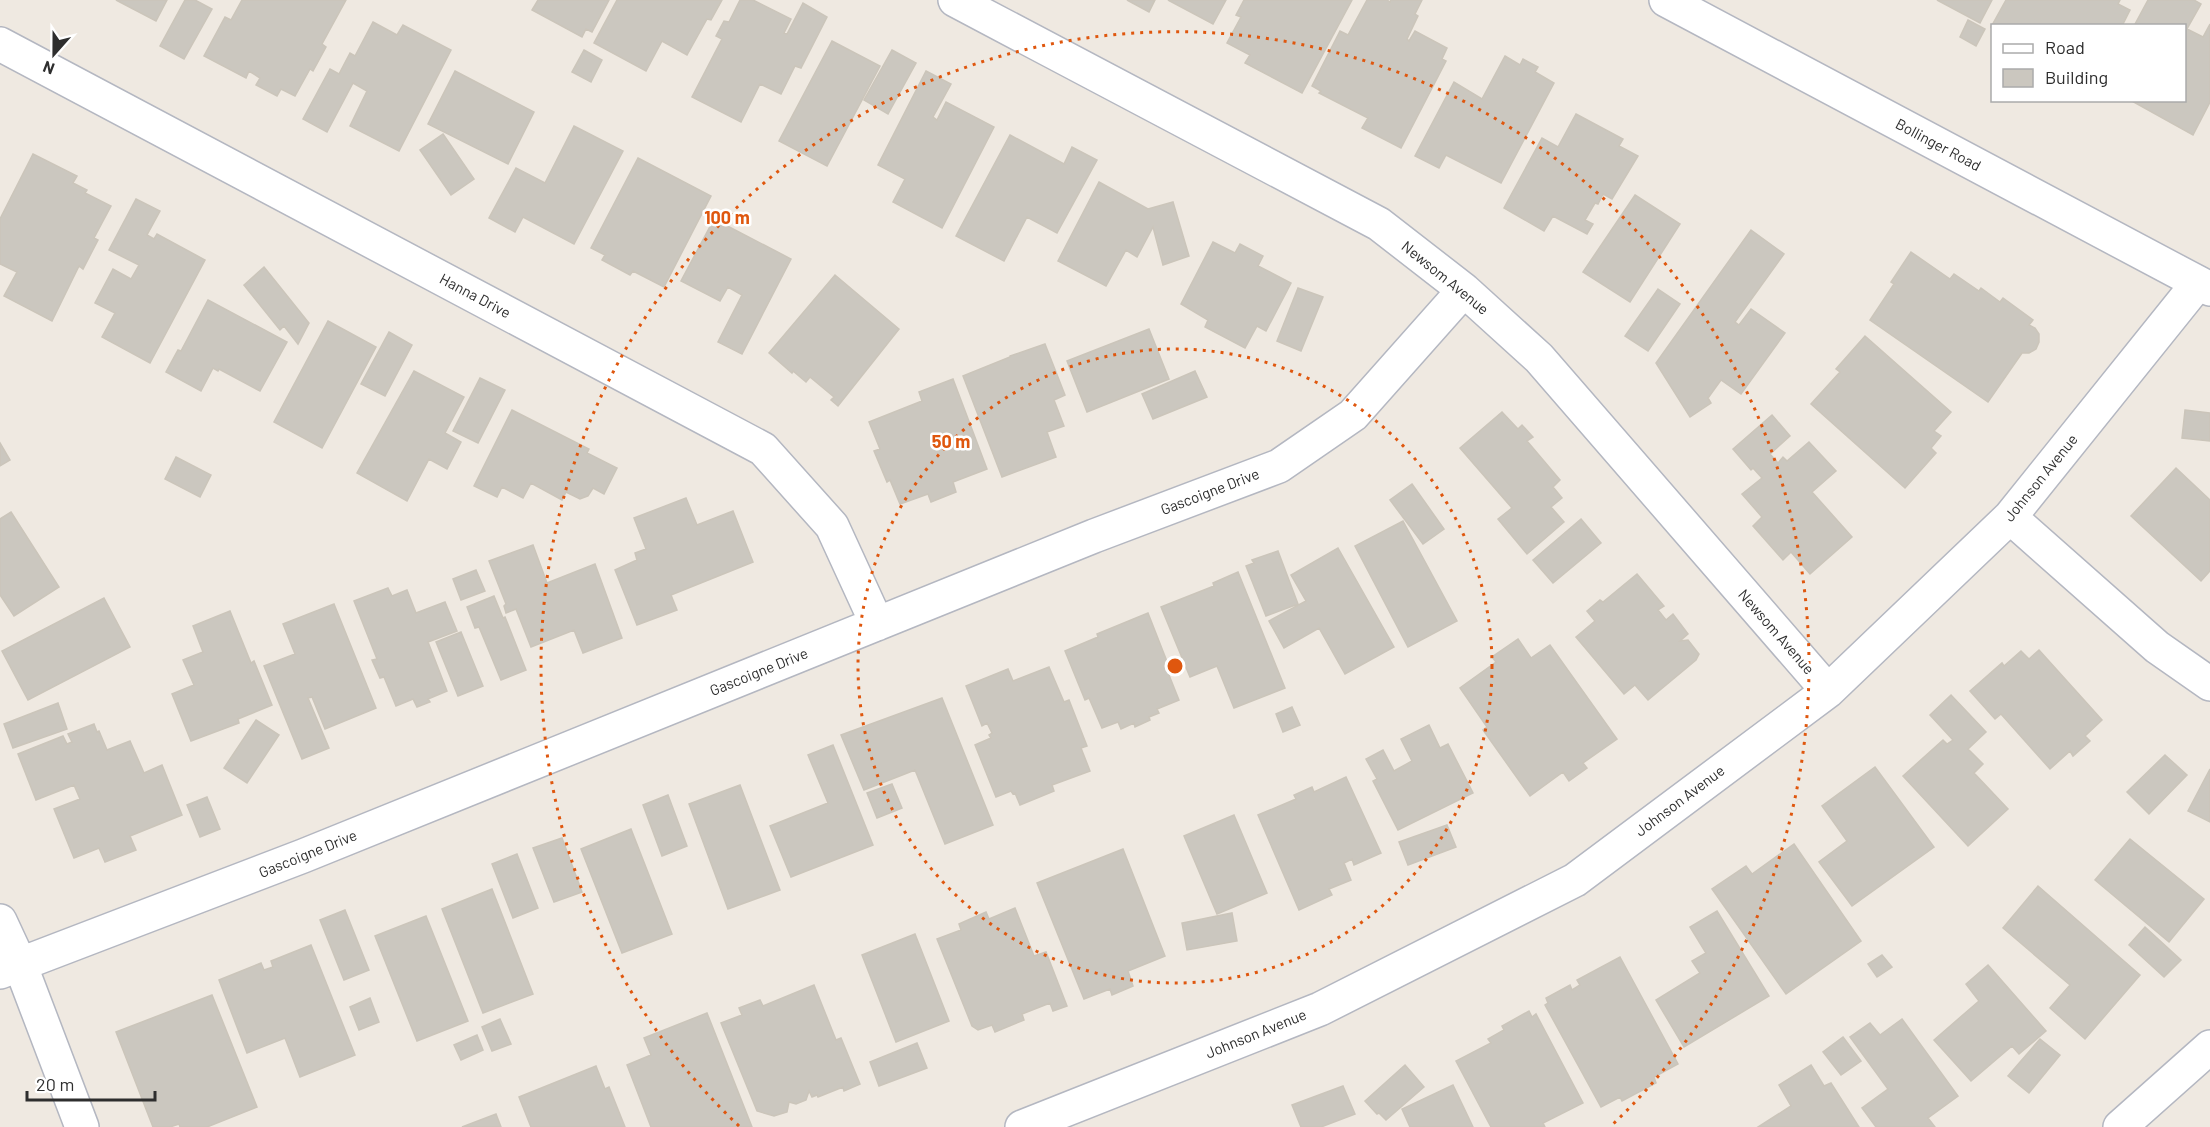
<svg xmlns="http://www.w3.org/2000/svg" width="2210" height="1127" font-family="Barlow,sans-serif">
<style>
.building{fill:#cbc7bf;stroke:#cbc5ba;stroke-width:1.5}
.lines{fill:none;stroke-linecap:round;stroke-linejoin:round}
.minor-casing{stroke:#b4b7c1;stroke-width:36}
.secondary-casing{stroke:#b4b7c1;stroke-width:36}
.minor{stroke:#fff;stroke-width:33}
.secondary{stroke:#fff;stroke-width:33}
.ring{fill:none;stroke:#df570e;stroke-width:3;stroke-dasharray:3 6}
.labels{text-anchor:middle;stroke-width:5;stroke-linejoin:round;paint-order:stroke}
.street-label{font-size:15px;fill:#2e2e2e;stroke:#fff}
.centre{fill:#df570e;stroke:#fff;stroke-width:3}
.ring-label{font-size:18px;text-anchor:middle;font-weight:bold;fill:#df570e;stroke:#fff;stroke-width:5;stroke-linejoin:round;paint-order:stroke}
</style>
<rect width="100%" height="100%" fill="#efe9e1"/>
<!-- building -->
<path class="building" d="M 116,0 L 167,0 L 156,21 Z
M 185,0 L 195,0 L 212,9 L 184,59 L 160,46 Z
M 242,0 L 346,0 L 322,44 L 326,47 L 313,71 L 310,69 L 295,96 L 281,89 L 277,96 L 256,85 L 260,78 L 249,71 L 246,78 L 204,56 L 225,17 L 231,20 Z
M 538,0 L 609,0 L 592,32 L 586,29 L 582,37 L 532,10 Z
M 617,0 L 722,0 L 711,20 L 707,19 L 687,55 L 662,41 L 646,71 L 594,43 Z
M 740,0 L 753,0 L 791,19 L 784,33 L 787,34 L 803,3 L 827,17 L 801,68 L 795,66 L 781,94 L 760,84 L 741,122 L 692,97 L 722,39 L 716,36 L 724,21 L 729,22 Z
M 1127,0 L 1155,0 L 1149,12 Z
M 1168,0 L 1226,0 L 1213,24 Z
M 1244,0 L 1352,0 L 1302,93 L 1245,63 L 1250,55 L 1227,43 L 1241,17 L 1236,15 Z
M 1367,0 L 1387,0 L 1390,2 L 1391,0 L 1422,0 L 1415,14 L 1418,16 L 1407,39 L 1409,41 L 1415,31 L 1447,48 L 1442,59 L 1446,61 L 1401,148 L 1362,128 L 1368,118 L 1319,93 L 1321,91 L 1312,86 L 1340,31 L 1348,35 Z
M 1937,0 L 1992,0 L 1980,23 Z
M 2006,0 L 2120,0 L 2118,4 L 2130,10 L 2122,26 L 1992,26 L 1992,28 L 1991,27 Z
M 2148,0 L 2194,0 L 2201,4 L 2187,29 L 2203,37 L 2210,24 L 2210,102 L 2193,135 L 2130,100 L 2184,100 L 2184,26 L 2134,26 Z
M 1968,20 L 1985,29 L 1976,46 L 1960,37 Z
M 373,22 L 397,35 L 403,25 L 451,50 L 399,151 L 350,126 L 367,91 L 353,83 L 327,132 L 303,119 L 330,69 L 339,74 L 350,53 L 355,56 Z
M 832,41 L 880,66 L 827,166 L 779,141 Z
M 584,50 L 602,60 L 591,82 L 572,72 Z
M 892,50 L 916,63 L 888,114 L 864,100 Z
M 1505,56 L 1520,65 L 1523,59 L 1538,67 L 1535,72 L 1554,83 L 1501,183 L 1446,155 L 1439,168 L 1415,156 L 1454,82 L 1482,99 Z
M 455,71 L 534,112 L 508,164 L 428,124 Z
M 926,71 L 951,84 L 933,117 L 937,120 L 946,102 L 994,127 L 942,228 L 893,202 L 905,179 L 878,165 Z
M 1576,114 L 1623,139 L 1619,146 L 1638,156 L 1612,199 L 1603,194 L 1598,204 L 1595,203 L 1585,220 L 1593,224 L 1587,234 L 1553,216 L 1544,231 L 1504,208 L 1542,138 L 1558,147 Z
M 574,126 L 623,151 L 574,244 L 523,217 L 515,232 L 489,218 L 516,168 L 545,183 Z
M 443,134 L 474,179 L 451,195 L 420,150 Z
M 1010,135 L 1064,164 L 1072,147 L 1097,160 L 1057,233 L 1027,217 L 1004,261 L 956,236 Z
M 33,154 L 77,176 L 73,183 L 87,190 L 85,193 L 111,206 L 94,238 L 98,240 L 83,269 L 79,266 L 52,321 L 4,296 L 17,272 L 0,264 L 0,219 Z
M 638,158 L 711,196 L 664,287 L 633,271 L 630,275 L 602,260 L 605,255 L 591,248 Z
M 1099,182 L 1148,209 L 1173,202 L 1189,256 L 1163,265 L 1153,227 L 1137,257 L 1126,250 L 1106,286 L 1058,261 Z
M 1635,195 L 1680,224 L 1630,302 L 1583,272 Z
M 136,199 L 160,211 L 147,235 L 154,239 L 157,234 L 205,260 L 150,363 L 102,337 L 115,313 L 95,303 L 113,269 L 131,279 L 139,265 L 109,250 Z
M 714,219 L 791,259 L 742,354 L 718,342 L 742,295 L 728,287 L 720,301 L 681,281 Z
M 1751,230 L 1784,254 L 1735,322 L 1739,325 L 1751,309 L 1785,333 L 1741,394 L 1721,380 L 1708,398 L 1711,403 L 1690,417 L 1656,363 Z
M 1213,242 L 1235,253 L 1240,244 L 1263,256 L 1258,266 L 1291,283 L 1266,331 L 1257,326 L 1245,348 L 1205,327 L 1208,320 L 1181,304 Z
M 1911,252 L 1950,279 L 1954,274 L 1979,291 L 1981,288 L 2000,302 L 2003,298 L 2033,320 L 2029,325 L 2035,328 L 2039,334 L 2039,342 L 2036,349 L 2029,353 L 2022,353 L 1988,402 L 1870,320 L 1894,284 L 1891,282 Z
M 264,267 L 309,323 L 298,344 L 284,326 L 280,330 L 244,285 Z
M 835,275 L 899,329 L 838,406 L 831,400 L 834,397 L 810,377 L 806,382 L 793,371 L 792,373 L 769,353 Z
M 1298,288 L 1323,297 L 1301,351 L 1277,341 Z
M 1658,289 L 1680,304 L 1648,351 L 1625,336 Z
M 208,300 L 287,342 L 260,391 L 219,369 L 218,371 L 213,368 L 201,391 L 166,372 L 178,350 L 181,351 Z
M 328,321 L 376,347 L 322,448 L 274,422 Z
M 1149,329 L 1169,379 L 1087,412 L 1067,361 Z
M 389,332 L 412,345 L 385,396 L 361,384 Z
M 1865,336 L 1951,412 L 1934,431 L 1941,436 L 1931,448 L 1936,453 L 1905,488 L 1811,404 L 1840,372 L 1836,369 Z
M 1045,344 L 1065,395 L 1054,400 L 1064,426 L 1047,432 L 1056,457 L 1002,477 L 963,376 L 1010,357 L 1010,356 Z
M 414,371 L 464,397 L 445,433 L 461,442 L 447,469 L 429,459 L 407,501 L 357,473 Z
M 1195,371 L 1207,397 L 1153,419 L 1142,394 Z
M 480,378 L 505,390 L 478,443 L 453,431 Z
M 953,379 L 987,469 L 953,482 L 956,492 L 931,502 L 928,494 L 900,504 L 890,480 L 887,482 L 874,451 L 880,449 L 869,422 L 922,401 L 919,392 Z
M 512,410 L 589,449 L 587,453 L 617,468 L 604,494 L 593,488 L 588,496 L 580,499 L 566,492 L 562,500 L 531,483 L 523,498 L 502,487 L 497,497 L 474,486 Z
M 2185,410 L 2210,413 L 2210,441 L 2182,438 Z
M 1502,412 L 1518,429 L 1522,425 L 1533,437 L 1527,441 L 1560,480 L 1553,487 L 1562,498 L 1551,507 L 1564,522 L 1527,554 L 1498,519 L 1512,508 L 1460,448 Z
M 1772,415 L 1790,436 L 1770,454 L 1778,463 L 1783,457 L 1787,461 L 1809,442 L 1836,471 L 1812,492 L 1852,537 L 1810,574 L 1791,552 L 1783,560 L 1753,526 L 1762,517 L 1742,494 L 1762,478 L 1753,468 L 1751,470 L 1733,449 Z
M 0,443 L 10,460 L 0,466 Z
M 176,457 L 211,475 L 200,497 L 165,479 Z
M 2176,468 L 2210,500 L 2210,571 L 2201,581 L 2131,516 Z
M 1412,484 L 1444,529 L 1423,544 L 1390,500 Z
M 686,498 L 697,525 L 733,511 L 753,562 L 671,595 L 677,610 L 637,625 L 615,570 L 637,560 L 635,553 L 646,549 L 634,518 Z
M 11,512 L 59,587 L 14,616 L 0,595 L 0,519 Z
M 1581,519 L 1601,543 L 1553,583 L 1533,560 Z
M 1403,521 L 1457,621 L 1408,647 L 1355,546 Z
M 533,545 L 547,583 L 595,564 L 622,638 L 583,653 L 574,630 L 531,647 L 516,609 L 506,613 L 504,606 L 506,604 L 489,561 Z
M 1338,548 L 1394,647 L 1345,674 L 1319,628 L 1284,648 L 1269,621 L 1306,601 L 1291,575 Z
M 1278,551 L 1298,604 L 1266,616 L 1246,566 L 1254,563 L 1252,560 Z
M 476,570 L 485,591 L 461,600 L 453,579 Z
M 1238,572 L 1285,688 L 1234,708 L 1217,666 L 1190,677 L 1161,607 L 1214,586 L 1213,583 Z
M 1637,574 L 1664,606 L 1658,610 L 1666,620 L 1673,614 L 1688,634 L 1680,641 L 1688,640 L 1699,654 L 1696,660 L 1648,700 L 1635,685 L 1624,694 L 1576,637 L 1595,621 L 1587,611 L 1600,600 L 1603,602 Z
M 388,588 L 392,596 L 407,590 L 416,613 L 445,602 L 457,631 L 428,642 L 447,691 L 428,699 L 430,702 L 417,707 L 413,699 L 396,706 L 384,677 L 380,678 L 372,660 L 377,659 L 354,601 Z
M 494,596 L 503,618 L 505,617 L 526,670 L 501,680 L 479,627 L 475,628 L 467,607 Z
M 104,598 L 130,647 L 28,700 L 2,651 Z
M 334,604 L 376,708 L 325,729 L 312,697 L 308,698 L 329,748 L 302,759 L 264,666 L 295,654 L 283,624 Z
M 230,611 L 251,663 L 254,661 L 272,705 L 238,719 L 239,723 L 191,741 L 172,694 L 194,685 L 183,660 L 203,652 L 193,626 Z
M 1148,613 L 1168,664 L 1165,665 L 1179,700 L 1157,709 L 1159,713 L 1149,717 L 1150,720 L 1135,727 L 1134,723 L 1121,729 L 1118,722 L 1102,728 L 1089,698 L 1085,700 L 1065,651 L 1098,637 L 1097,634 Z
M 461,632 L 483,686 L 458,696 L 436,642 Z
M 1518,639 L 1531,658 L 1550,645 L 1617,739 L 1583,763 L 1587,768 L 1569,781 L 1563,772 L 1530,796 L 1483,730 L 1487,727 L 1460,688 L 1496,662 L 1492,657 Z
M 2039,650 L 2102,720 L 2085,736 L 2090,741 L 2073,756 L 2070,751 L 2050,769 L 2001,714 L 1995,719 L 1970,691 L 2002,663 L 2004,666 L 2021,651 L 2029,659 Z
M 1049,667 L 1064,702 L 1069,700 L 1087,746 L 1081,748 L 1090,771 L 1052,785 L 1054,791 L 1020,805 L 1015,793 L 1013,794 L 1011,791 L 996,797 L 975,745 L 991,738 L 989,735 L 992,733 L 987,723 L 982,726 L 966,686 L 1008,669 L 1013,681 Z
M 1951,695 L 1986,732 L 1968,749 L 1983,764 L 1974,773 L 2008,809 L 1968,846 L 1903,776 L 1943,740 L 1947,744 L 1953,740 L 1930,715 Z
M 942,698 L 993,825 L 945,844 L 915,770 L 864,790 L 841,735 Z
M 58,703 L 67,729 L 13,748 L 4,724 Z
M 1292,707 L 1300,725 L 1283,732 L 1276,714 Z
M 256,720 L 279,735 L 247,783 L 224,768 Z
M 94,724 L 97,732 L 99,731 L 107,750 L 130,741 L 144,773 L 162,765 L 182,815 L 130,836 L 136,850 L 105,862 L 99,848 L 74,858 L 54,809 L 80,799 L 74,785 L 36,800 L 18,754 L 63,736 L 67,744 L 72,742 L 68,734 Z
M 1429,725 L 1440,748 L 1448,744 L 1473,793 L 1398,830 L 1373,781 L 1377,779 L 1366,759 L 1383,750 L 1394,771 L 1412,761 L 1401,739 Z
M 833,745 L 873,845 L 791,877 L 770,826 L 828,803 L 808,755 Z
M 2165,755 L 2187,775 L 2149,814 L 2127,792 Z
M 1875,767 L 1934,847 L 1852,906 L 1819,862 L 1847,841 L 1822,806 Z
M 2210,769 L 2210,822 L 2188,811 Z
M 1346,777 L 1381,853 L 1354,865 L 1352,859 L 1344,863 L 1351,880 L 1329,889 L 1332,895 L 1299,910 L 1258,815 L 1296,799 L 1294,795 L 1312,787 L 1314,792 Z
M 892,784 L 902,808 L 877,818 L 867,793 Z
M 740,785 L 780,890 L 728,909 L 689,804 Z
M 668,795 L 687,846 L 662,856 L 643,805 Z
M 207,797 L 220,829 L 200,837 L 187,805 Z
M 1234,815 L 1267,893 L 1217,914 L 1184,836 Z
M 1447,825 L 1456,847 L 1408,865 L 1399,842 Z
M 631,829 L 672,934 L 622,953 L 581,849 Z
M 562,838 L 582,892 L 554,902 L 533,848 Z
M 2130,839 L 2204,899 L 2169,942 L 2095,880 Z
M 1794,844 L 1861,941 L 1786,994 L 1712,889 L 1746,866 L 1752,874 Z
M 1123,849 L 1165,956 L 1128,971 L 1133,986 L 1112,995 L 1110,989 L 1084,999 L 1037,883 Z
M 517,854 L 538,908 L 513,918 L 492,864 Z
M 2038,886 L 2140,975 L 2085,1039 L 2050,1008 L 2070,985 L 2003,928 Z
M 492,889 L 533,994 L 483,1013 L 442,909 Z
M 1015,908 L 1034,956 L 1046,952 L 1067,1006 L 1053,1011 L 1050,1003 L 1022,1014 L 1024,1020 L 995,1032 L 992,1025 L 978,1030 L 972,1026 L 937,939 L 961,930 L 959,924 L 986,912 L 989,919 Z
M 345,910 L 369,970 L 344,980 L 320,920 Z
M 1717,911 L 1769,996 L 1684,1047 L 1656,1000 L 1700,973 L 1692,961 L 1706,953 L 1690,927 Z
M 1232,913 L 1237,941 L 1187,950 L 1182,923 Z
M 426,916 L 468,1021 L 417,1041 L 375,936 Z
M 2145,927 L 2181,960 L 2164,977 L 2129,945 Z
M 915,934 L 949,1021 L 896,1042 L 862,955 Z
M 311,945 L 355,1055 L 300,1077 L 285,1038 L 247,1053 L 219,980 L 261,963 L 264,970 L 273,967 L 271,961 Z
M 1882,955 L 1892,967 L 1877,977 L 1868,964 Z
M 1620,957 L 1678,1064 L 1654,1077 L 1656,1083 L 1622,1101 L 1620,1097 L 1601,1107 L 1545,1005 L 1548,1003 L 1546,998 L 1570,985 L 1572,990 L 1580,985 L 1577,980 Z
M 1988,965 L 2046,1031 L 2019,1054 L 2012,1046 L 1971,1081 L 1934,1040 L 1979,1001 L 1966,984 Z
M 814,985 L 836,1040 L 841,1038 L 860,1084 L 844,1091 L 843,1087 L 818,1097 L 817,1095 L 812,1097 L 809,1091 L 806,1100 L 796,1104 L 789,1102 L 787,1112 L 774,1116 L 757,1111 L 721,1023 L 742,1015 L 739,1008 L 760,1000 L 763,1006 Z
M 212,995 L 257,1107 L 207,1127 L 180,1127 L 179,1124 L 170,1127 L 153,1127 L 116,1032 Z
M 370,998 L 379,1022 L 359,1030 L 350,1007 Z
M 1529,1011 L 1532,1017 L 1536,1014 L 1583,1103 L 1543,1123 L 1545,1127 L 1491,1127 L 1456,1061 L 1491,1043 L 1488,1039 L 1504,1030 L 1502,1026 Z
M 707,1013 L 752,1127 L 651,1127 L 627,1065 L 651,1055 L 644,1038 Z
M 500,1019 L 511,1044 L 492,1051 L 482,1027 Z
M 1902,1019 L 1958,1096 L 1928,1118 L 1935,1127 L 1876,1127 L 1862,1108 L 1888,1089 L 1850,1037 L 1870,1023 L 1880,1035 Z
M 477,1035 L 483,1050 L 461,1060 L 454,1045 Z
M 1843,1037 L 1861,1061 L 1841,1075 L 1823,1052 Z
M 2040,1039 L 2060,1055 L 2029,1093 L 2008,1076 Z
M 917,1043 L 927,1068 L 879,1086 L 870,1062 Z
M 1405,1065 L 1424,1087 L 1386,1120 L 1379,1113 L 1377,1114 L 1365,1101 Z
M 1811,1065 L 1824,1086 L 1831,1083 L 1859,1127 L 1758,1127 L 1791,1106 L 1779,1085 Z
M 596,1066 L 605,1089 L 609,1087 L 625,1127 L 531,1127 L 519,1097 Z
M 1453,1085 L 1473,1127 L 1410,1127 L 1402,1109 Z
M 1343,1086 L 1355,1114 L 1321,1127 L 1301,1127 L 1292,1105 Z
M 496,1114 L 501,1127 L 462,1127 Z"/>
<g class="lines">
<!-- minor casing -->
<g class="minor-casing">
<path id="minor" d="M 955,0 L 1379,224 L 1464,290 L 1539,358 L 1828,691
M 0,44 L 763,449 L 832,526 L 877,624
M 2010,517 L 2157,647 L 2210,684
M 0,921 L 20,964 L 82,1127
M 0,972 L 303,856 L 1094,536 L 1279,466 L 1353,415 L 1464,290
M 1022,1127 L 1320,1009 L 1575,880 L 1828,691 L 2010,517 L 2198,283
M 2120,1127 L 2210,1047"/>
</g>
<!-- secondary casing -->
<g class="secondary-casing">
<path id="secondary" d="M 1666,0 L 2210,289"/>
</g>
<!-- minor -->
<use href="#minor" class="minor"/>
<!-- secondary -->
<use href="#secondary" class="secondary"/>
</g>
<!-- distance rings -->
<g class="ring">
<circle cx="1175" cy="666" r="317"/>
<path d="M739 1126A634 634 0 1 1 1611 1126"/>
</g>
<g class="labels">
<!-- street labels -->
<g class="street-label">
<text transform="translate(1938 145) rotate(28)" y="5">Bollinger Road</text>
<text transform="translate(1445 278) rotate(39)" y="5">Newsom Avenue</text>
<text transform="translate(475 296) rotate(28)" y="5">Hanna Drive</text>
<text transform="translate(2041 478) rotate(-51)" y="5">Johnson Avenue</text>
<text transform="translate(1210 492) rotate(-21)" y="5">Gascoigne Drive</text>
<text transform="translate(1776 632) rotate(49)" y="5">Newsom Avenue</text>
<text transform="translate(759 672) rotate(-22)" y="5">Gascoigne Drive</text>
<text transform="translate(1680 801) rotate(-37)" y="5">Johnson Avenue</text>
<text transform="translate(308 854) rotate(-22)" y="5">Gascoigne Drive</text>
<text transform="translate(1256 1034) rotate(-22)" y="5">Johnson Avenue</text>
</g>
</g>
<circle cx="1175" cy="666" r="9" class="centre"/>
<g class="ring-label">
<text x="727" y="224">100 m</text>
<text x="951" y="448">50 m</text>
</g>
<!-- legend -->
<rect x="1991" y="24" width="195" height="78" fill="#ffffff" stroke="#ababab" stroke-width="1.5"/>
<rect x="2003" y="44" width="30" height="9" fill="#ffffff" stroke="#ababab" stroke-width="1.5"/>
<text x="2045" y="54" font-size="18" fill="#2e2e2e">Road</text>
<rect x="2003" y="69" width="30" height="18" fill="#cbc7bf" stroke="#ababab" stroke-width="1.5"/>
<text x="2045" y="84" font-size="18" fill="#2e2e2e">Building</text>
<!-- north arrow -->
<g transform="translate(54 54) rotate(201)" stroke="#ffffff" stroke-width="4.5" paint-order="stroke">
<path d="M0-4.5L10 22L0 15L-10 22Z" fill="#2e2e2e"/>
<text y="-9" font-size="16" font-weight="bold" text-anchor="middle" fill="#2e2e2e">N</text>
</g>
<!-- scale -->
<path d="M27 1091v9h128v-9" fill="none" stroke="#2e2e2e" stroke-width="3"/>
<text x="36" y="1091" font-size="18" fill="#2e2e2e" stroke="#ffffff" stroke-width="4.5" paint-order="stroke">20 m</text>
</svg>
